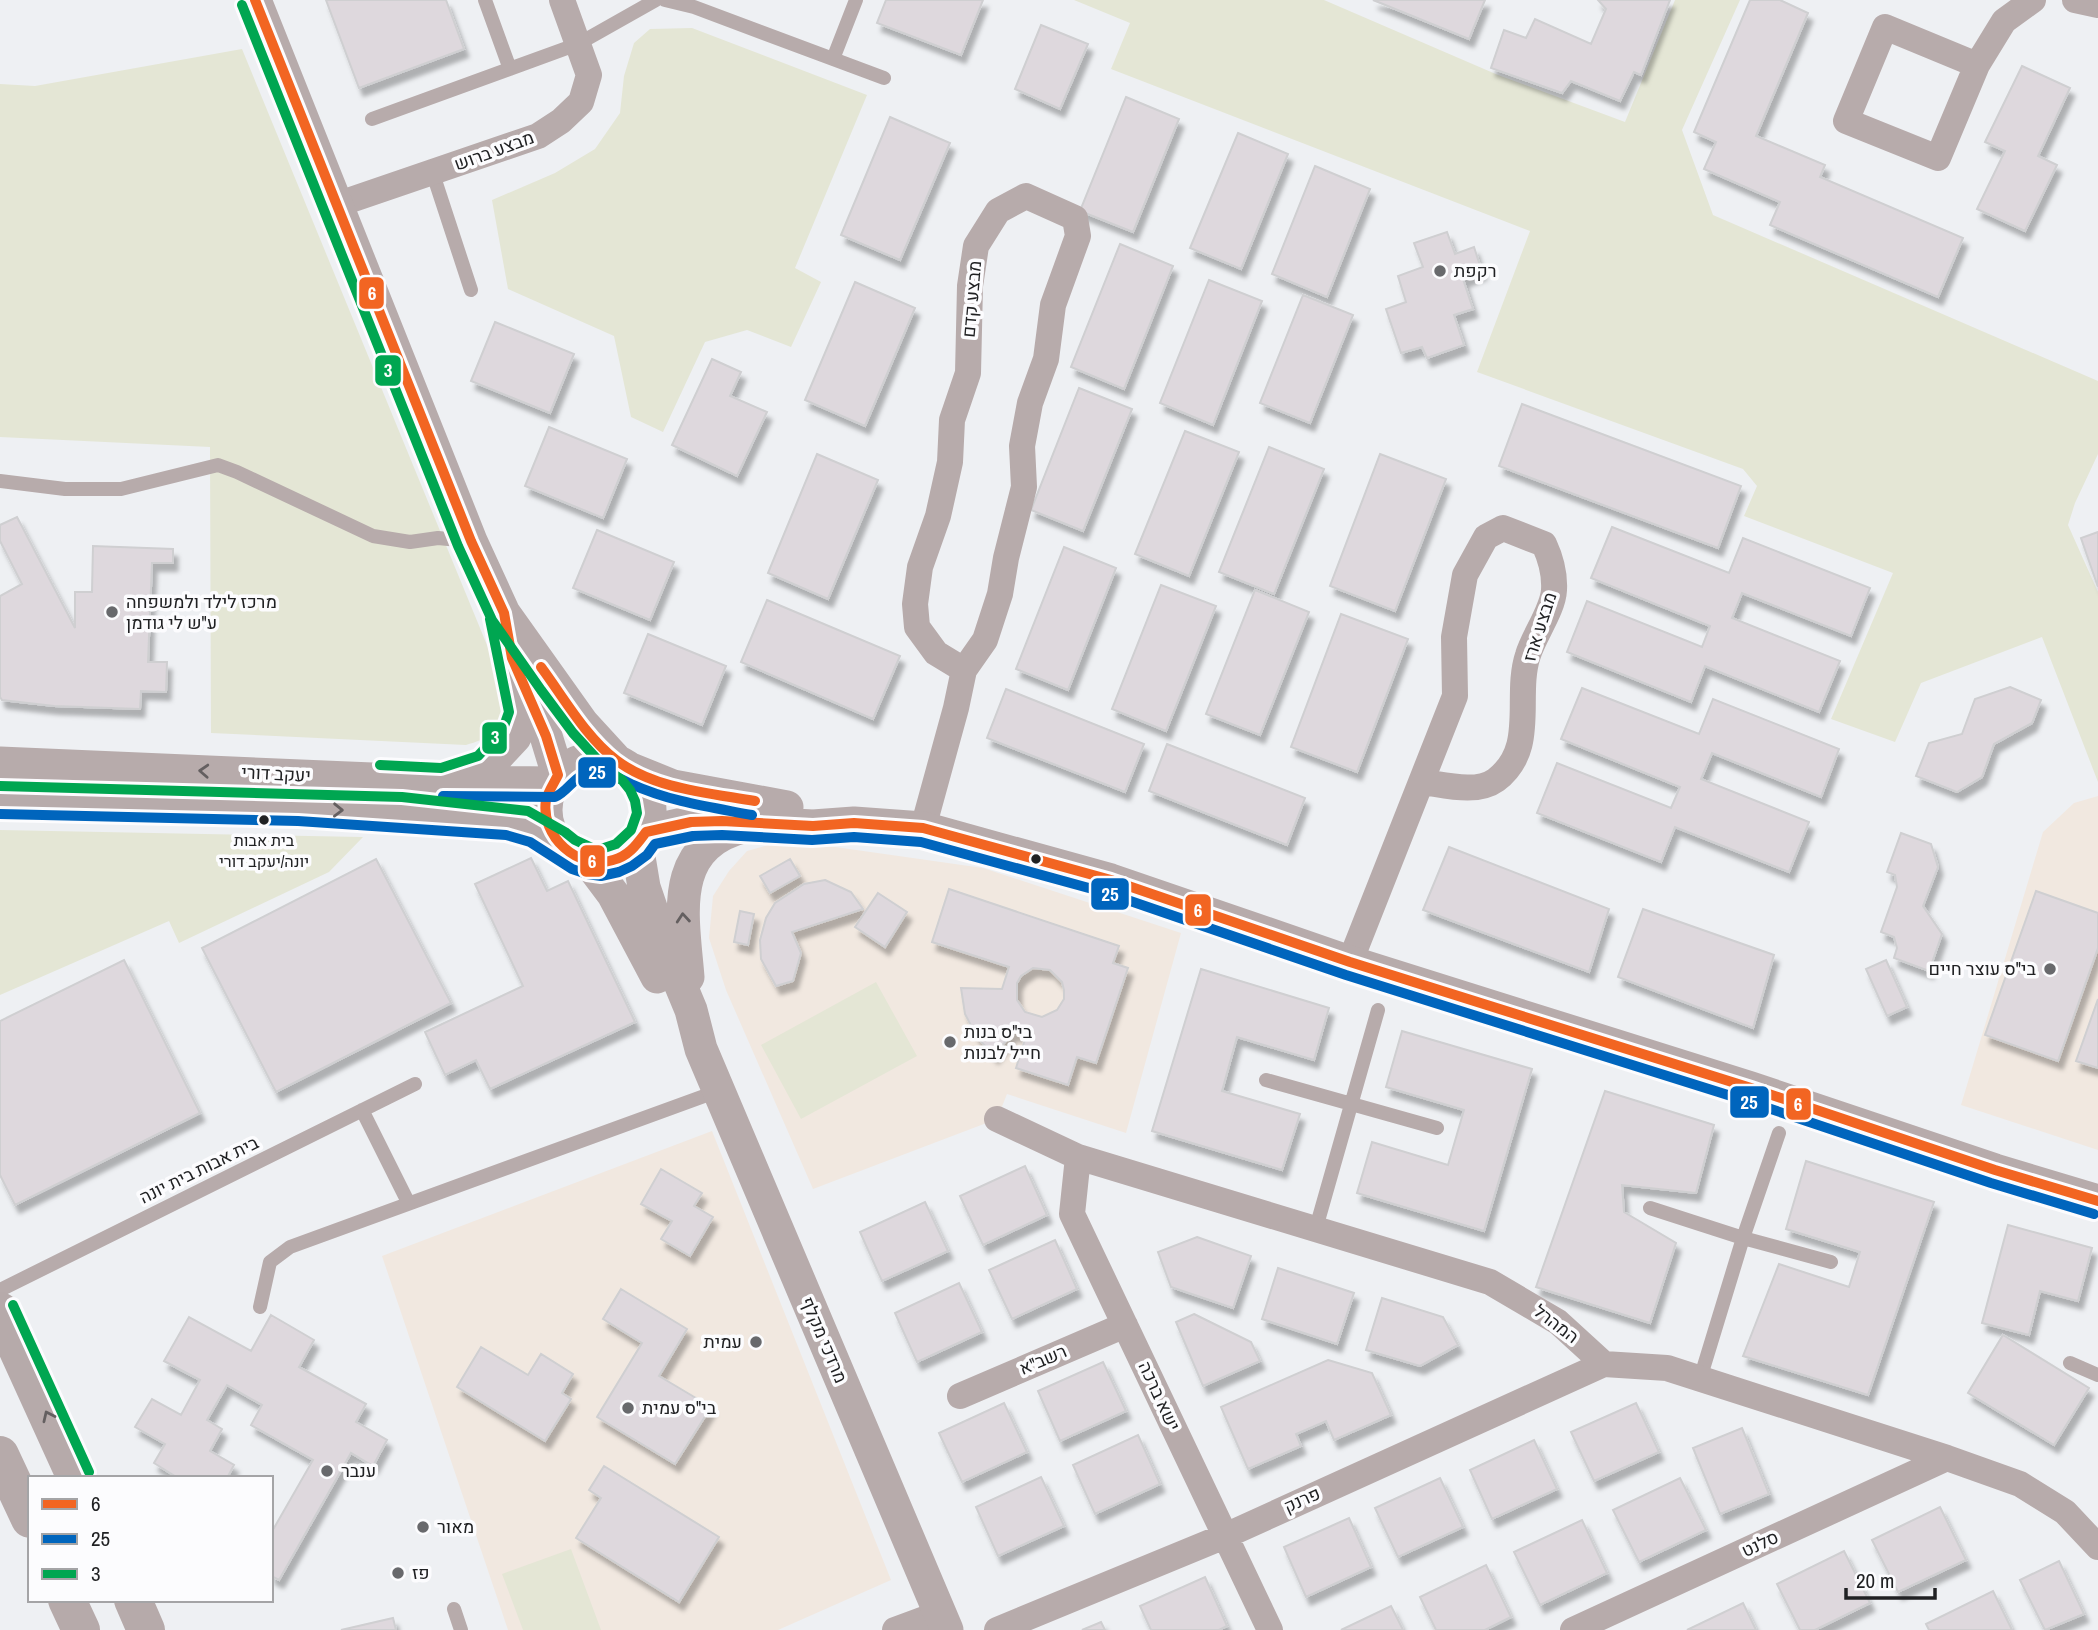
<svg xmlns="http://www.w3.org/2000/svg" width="2098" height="1630" font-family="'Archivo Narrow',Heebo,sans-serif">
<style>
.education{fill:#f1e8e0}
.green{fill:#e4e6d5}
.building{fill:#ded8dd;stroke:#cfcfd1;stroke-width:2;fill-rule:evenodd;filter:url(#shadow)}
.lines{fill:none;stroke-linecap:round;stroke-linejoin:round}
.service{stroke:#b7abab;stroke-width:14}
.minor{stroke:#b7abab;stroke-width:26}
.tertiary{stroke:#b7abab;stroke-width:33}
.secondary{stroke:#b6aaaa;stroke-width:38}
.bus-1-casing{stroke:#fcfcfe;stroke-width:16}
.bus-2-casing{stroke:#fcfcfe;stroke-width:16}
.bus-3-casing{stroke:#fcfcfe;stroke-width:16}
.bus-1{stroke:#f26522;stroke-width:10}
.bus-2{stroke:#0065bd;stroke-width:10}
.bus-3{stroke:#00a651;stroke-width:10}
.oneway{stroke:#645f60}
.poi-dot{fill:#68696c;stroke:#fcfcfe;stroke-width:2.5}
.bus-dot{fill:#202123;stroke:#fcfcfe;stroke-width:2.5}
.labels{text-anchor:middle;stroke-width:7;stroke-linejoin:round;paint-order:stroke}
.bus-label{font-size:16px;fill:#202123;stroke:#fcfcfe}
.street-label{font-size:18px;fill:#202123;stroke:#fcfcfe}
.poi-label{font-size:18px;fill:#202123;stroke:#fcfcfe;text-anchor:start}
.line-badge{stroke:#fcfcfe;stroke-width:2.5}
.badge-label{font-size:19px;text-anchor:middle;font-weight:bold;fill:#fff}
</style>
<defs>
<filter id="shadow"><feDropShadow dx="4.5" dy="8" stdDeviation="2" flood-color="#0004"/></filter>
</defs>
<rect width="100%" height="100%" fill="#eef0f3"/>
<!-- education -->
<path class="education" d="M 2098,796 L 2098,1150 L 1961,1105 L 2043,832 L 2074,803 Z
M 786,840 L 983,868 L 1181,933 L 1126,1133 L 1007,1094 L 997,1119 L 813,1189 L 726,990 L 709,938 L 713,896 L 729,871 L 747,851 Z
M 712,1131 L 891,1580 L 778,1630 L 508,1630 L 382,1256 Z"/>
<!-- green -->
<path class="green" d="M 1074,0 L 1324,0 L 1498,75 L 1625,122 L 1675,0 L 1740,0 L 1682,130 L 1713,215 L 2098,381 L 2098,454 L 2075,503 L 2068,525 L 2098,592 L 2098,782 L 2042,637 L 1921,683 L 1895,742 L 1831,719 L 1893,573 L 1744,516 L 1757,486 L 1743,469 L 1477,372 L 1530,231 L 1111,69 L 1130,23 Z
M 692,28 L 867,95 L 795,268 L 821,282 L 791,347 L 747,330 L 705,342 L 663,432 L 631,417 L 614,336 L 508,289 L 492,200 L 555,173 L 595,149 L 620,113 L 624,76 L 634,43 L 650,29 Z
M 242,49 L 503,684 C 505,690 510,699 510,706 C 509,731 486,739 466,745 L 211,733 L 210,447 L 0,437 L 0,84 L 35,86 Z
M 0,830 L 363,837 L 329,872 L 179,943 L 169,921 L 0,995 Z
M 876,982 L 917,1056 L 801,1119 L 761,1045 Z
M 571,1549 L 601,1630 L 523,1630 L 502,1574 Z"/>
<!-- building -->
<path class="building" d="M 326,0 L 446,0 L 464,49 L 359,88 Z
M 886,0 L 983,0 L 961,55 L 877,23 Z
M 1373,0 L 1485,0 L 1469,39 Z
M 1598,0 L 1670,0 L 1641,75 L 1634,72 L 1620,101 L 1571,81 L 1562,93 L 1491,68 L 1504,30 L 1526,38 L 1535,19 L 1591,44 L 1606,9 Z
M 1750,0 L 1780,0 L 1808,13 L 1756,136 L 1825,165 L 1820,177 L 1963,238 L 1938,297 L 1770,225 L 1780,202 L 1704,169 L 1716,142 L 1694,132 Z
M 1041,25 L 1088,44 L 1060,109 L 1015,89 Z
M 2022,66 L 2070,88 L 2038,156 L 2057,165 L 2025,231 L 1977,209 L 2005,151 L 1985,142 Z
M 1126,97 L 1179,119 L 1133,232 L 1080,211 Z
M 890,117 L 950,143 L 900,260 L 841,235 Z
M 1238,133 L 1288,154 L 1241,269 L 1190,248 Z
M 1315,166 L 1370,189 L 1327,297 L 1272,274 Z
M 1447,232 L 1455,254 L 1474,247 L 1482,272 L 1463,279 L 1473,309 L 1454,315 L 1464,345 L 1427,358 L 1422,347 L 1401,353 L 1386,309 L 1406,302 L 1398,276 L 1423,267 L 1414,243 Z
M 1120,244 L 1173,266 L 1124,389 L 1071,367 Z
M 1209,280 L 1262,301 L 1213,425 L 1160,403 Z
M 855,282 L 915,308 L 865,426 L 805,400 Z
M 1303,295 L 1353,315 L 1310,423 L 1260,403 Z
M 495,322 L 574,354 L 550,413 L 471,381 Z
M 712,359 L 741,372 L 730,396 L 767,412 L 737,476 L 672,445 Z
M 1079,388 L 1132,409 L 1083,531 L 1031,510 Z
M 1522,404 L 1741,486 L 1718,548 L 1499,466 Z
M 549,427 L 627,459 L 603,518 L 525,486 Z
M 1185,431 L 1239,452 L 1189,576 L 1135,554 Z
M 1269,447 L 1324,469 L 1274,594 L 1219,572 Z
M 817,454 L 878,480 L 828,599 L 768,573 Z
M 1380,454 L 1446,479 L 1395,611 L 1330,586 Z
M 17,517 L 75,628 L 75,592 L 92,592 L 93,546 L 173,549 L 173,563 L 152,563 L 148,662 L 167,662 L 166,692 L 141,691 L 140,709 L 54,706 L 2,700 L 0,697 L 0,596 L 22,584 L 0,541 L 0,525 Z
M 1612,527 L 1729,573 L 1743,538 L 1870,588 L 1851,636 L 1742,593 L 1732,618 L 1840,661 L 1819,712 L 1705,666 L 1691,702 L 1567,652 L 1587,601 L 1702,647 L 1710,626 L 1591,578 Z
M 597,530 L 674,562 L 650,620 L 573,588 Z
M 2098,532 L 2098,587 L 2081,538 Z
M 1064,547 L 1116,568 L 1068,690 L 1016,669 Z
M 1161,585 L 1216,606 L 1166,731 L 1112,709 Z
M 1255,590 L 1309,612 L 1260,735 L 1206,714 Z
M 767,600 L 900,656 L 873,719 L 741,662 Z
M 1341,614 L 1408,639 L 1357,772 L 1291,747 Z
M 648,634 L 726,666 L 702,725 L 624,693 Z
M 2010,687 L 2041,700 L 2032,723 L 1994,744 L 1982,777 L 1957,792 L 1916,776 L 1929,743 L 1962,734 L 1975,699 Z
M 1582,688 L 1699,734 L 1713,699 L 1839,749 L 1821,797 L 1712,753 L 1701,779 L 1809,822 L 1789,872 L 1675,827 L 1661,862 L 1537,813 L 1557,763 L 1671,808 L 1680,787 L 1561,739 Z
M 1006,689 L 1144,744 L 1125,792 L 987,738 Z
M 1167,744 L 1305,798 L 1287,845 L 1149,791 Z
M 1901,833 L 1931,844 L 1938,867 L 1923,906 L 1942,934 L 1929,971 L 1894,958 L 1897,948 L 1894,937 L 1881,932 L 1897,887 L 1895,875 L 1887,872 Z
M 1449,847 L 1609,909 L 1589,972 L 1423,910 Z
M 531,858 L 547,891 L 568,881 L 635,1022 L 490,1089 L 476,1060 L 445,1075 L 425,1032 L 523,986 L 475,884 Z
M 376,859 L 451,1003 L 276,1092 L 202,948 Z
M 790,859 L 800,876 L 770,893 L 760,876 Z
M 825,880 L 851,892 L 863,909 L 792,932 L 801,953 L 793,981 L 776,986 L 761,959 L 760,940 L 766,918 L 775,903 L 804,884 Z
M 949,889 L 1119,946 L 1113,963 L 1128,968 L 1096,1063 L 1077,1057 L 1068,1085 L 1016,1068 L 1026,1036 L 1013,1032 L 994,1056 L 977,1037 L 965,1014 L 961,988 L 1002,989 L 1009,967 L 932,942 ZM 1033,968 L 1050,970 L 1062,982 L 1064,990 L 1064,999 L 1057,1010 L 1042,1017 L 1025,1012 L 1017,1000 L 1017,983 L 1021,976 Z
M 2036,891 L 2098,913 L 2098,948 L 2058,1061 L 1985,1035 Z
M 878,893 L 907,912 L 885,947 L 855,927 Z
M 1643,909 L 1774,955 L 1753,1028 L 1618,977 Z
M 740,911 L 754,914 L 748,945 L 734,942 Z
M 124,960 L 200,1113 L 15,1205 L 0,1175 L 0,1021 Z
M 1886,960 L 1907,1007 L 1887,1016 L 1866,969 Z
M 1201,969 L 1329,1008 L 1314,1060 L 1237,1037 L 1222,1091 L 1300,1114 L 1282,1170 L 1152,1131 Z
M 2098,999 L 2098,1068 L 2076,1061 Z
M 1402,1031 L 1532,1069 L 1484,1231 L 1357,1193 L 1372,1142 L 1448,1165 L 1464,1110 L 1386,1087 Z
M 1605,1091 L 1714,1125 L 1696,1193 L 1622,1185 L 1624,1212 L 1676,1243 L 1650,1323 L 1536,1287 Z
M 1806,1161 L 1934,1202 L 1868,1395 L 1743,1356 L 1779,1264 L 1849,1287 L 1860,1252 L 1786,1229 Z
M 1025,1166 L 1047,1215 L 983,1245 L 960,1196 Z
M 661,1169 L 702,1193 L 694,1206 L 713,1217 L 690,1256 L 661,1239 L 672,1221 L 641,1204 Z
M 925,1202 L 948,1251 L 882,1281 L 860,1232 Z
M 2008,1225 L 2092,1248 L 2078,1301 L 2040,1291 L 2029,1335 L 1982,1323 Z
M 1197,1237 L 1251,1256 L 1233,1308 L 1171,1287 L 1158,1252 Z
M 1055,1240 L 1077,1289 L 1012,1319 L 989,1270 Z
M 1278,1268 L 1354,1293 L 1337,1344 L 1262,1319 Z
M 959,1283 L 982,1332 L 917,1362 L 895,1313 Z
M 621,1289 L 687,1329 L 659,1376 L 711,1407 L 675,1464 L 597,1417 L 642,1343 L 603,1319 Z
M 1382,1298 L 1443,1317 L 1458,1345 L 1420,1366 L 1366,1350 Z
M 1194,1314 L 1251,1342 L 1260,1361 L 1203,1386 L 1176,1322 Z
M 271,1315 L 314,1340 L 299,1367 L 366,1404 L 356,1422 L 387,1440 L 373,1466 L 351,1453 L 279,1580 L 271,1576 L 271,1526 L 274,1528 L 313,1460 L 251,1425 L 262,1405 L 227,1385 L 207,1420 L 222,1429 L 210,1451 L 234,1465 L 227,1478 L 178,1478 L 154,1463 L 165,1444 L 135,1427 L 152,1399 L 181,1415 L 200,1380 L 164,1361 L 189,1317 L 251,1351 Z
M 2003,1335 L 2089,1388 L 2054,1445 L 1968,1393 Z
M 481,1347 L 528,1375 L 541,1354 L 573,1374 L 562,1393 L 571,1399 L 545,1441 L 457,1387 Z
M 1328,1360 L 1372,1373 L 1391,1415 L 1334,1440 L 1326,1421 L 1296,1434 L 1301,1446 L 1248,1469 L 1221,1407 Z
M 1103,1362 L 1126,1411 L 1060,1441 L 1038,1391 Z
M 1004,1403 L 1027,1452 L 962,1482 L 939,1433 Z
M 1636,1403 L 1659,1452 L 1594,1481 L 1571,1432 Z
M 1742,1428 L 1769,1494 L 1720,1514 L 1693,1448 Z
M 1138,1435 L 1160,1484 L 1095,1514 L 1073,1465 Z
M 1534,1440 L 1557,1489 L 1492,1519 L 1470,1470 Z
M 604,1466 L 719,1537 L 679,1602 L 576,1538 L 601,1498 L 589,1490 Z
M 1041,1477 L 1064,1526 L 998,1556 L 976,1507 Z
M 1440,1478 L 1463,1527 L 1398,1557 L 1375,1508 Z
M 1680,1478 L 1706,1530 L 1639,1562 L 1613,1510 Z
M 1940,1507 L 1966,1560 L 1898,1592 L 1872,1540 Z
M 1349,1518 L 1371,1567 L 1306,1597 L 1284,1547 Z
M 1582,1520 L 1607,1573 L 1540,1605 L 1514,1552 Z
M 1844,1551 L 1870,1603 L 1815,1630 L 1800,1630 L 1777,1584 Z
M 2059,1561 L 2084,1614 L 2045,1630 L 2020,1580 Z
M 1486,1565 L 1511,1617 L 1485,1630 L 1436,1630 L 1420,1597 Z
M 1205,1577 L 1227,1626 L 1219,1630 L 1151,1630 L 1140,1606 Z
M 1993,1591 L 2012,1630 L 1929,1630 L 1926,1624 Z
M 1743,1603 L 1756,1630 L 1687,1630 Z
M 1391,1606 L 1403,1630 L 1341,1630 Z
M 393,1618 L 396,1630 L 341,1630 Z
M 1101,1622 L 1105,1630 L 1082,1630 Z"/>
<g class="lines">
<!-- service -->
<path class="service" d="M 485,0 L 510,69
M 665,0 L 694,7 L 884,78
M 833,59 L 856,0
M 372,119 L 578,44 L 656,0
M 433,174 L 471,290
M 0,481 L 65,489 L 121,489 L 218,465 L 237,472 L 373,536 L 410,542 L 438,538 L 469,541
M 1266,1080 L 1437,1128
M 362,1110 L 408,1202
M 1650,1208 L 1743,1238 L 1831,1262
M 1316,1228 L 1378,1010
M 0,1290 L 415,1084
M 260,1307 L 270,1262 L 290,1247 L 718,1091
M 2070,1363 L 2098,1375
M 1700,1379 L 1743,1238 L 1779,1133
M 454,1609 L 461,1630"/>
<!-- minor -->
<path class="minor" d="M 2075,0 L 2098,5
M 1885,27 L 1977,65 L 1938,158 L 1846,121 Z
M 1977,65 L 2004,21 L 2033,0
M 1026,196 L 1075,218 L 1078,236 L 1053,305 L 1046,359 L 1030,403 L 1022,446 L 1024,487 L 1006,558 L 1000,594 L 985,640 L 964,670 L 936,653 L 917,627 L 915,604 L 920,567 L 938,516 L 950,462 L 952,420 L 968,373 L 970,286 L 976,246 L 998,211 Z
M 336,205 L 538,136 L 561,121 L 581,102 L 589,75 L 562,0
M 923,828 L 956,708 L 964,670
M 1350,962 L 1455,696 L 1454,637 L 1465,575 L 1486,537 L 1503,528 L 1544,544 C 1551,559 1555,573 1554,590 C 1553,610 1534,635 1528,655 C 1514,697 1538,748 1496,780 C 1477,794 1445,785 1423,782
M 997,1119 L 1078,1157 L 1490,1282 L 1558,1322 L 1604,1364 L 1667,1368 L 1947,1458 L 2020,1484 L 2065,1512 L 2098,1547
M 1078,1157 L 1072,1214 L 1270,1630
M 960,1396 L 1125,1325
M 895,1630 L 941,1613
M 997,1630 L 1225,1536 L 1604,1364
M 1573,1630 L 1947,1458"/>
<!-- tertiary -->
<path class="tertiary" d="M 255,0 L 471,541 L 504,613 L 583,724 L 616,760
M 526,689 L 546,736 L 558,775
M546 810a52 52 0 1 1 104 0a52 52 0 1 1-104 0Z
M 0,763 L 443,782 L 552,783
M 631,769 L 673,786 L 787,807
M 455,778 L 486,768 L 515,737 L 524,713 L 512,658
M 0,800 L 400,811 L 525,825 L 558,844
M 646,832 L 691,822 L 722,821 L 813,826 L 854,823 L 923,828 L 1111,880 L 1350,962 L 1751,1088 L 1995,1170 L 2098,1201
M 637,845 L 644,887 L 662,940 L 691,1010 L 701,1049 L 947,1630
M 589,862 L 613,894 L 657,977
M 688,977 C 683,915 667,845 747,826"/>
<!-- secondary -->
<path class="secondary" d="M 0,1311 L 76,1478
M 0,1455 L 30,1519
M 67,1600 L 81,1630
M 133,1600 L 146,1630"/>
<!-- bus-1 casing -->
<g class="bus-1-casing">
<path id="bus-1" d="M 255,0 L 471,541 L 504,613 L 512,658 L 546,736 L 558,775 C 554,783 548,792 546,800 C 540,836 578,871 613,860 C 629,856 637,844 646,832 L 691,822 L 722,821 L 813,826 L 854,823 L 923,828 L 1111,880 L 1350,962 L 1751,1088 L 1995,1170 L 2098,1201
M 541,667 C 564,698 585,736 616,760 C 654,789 709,793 755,801"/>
</g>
<!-- bus-2 casing -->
<g class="bus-2-casing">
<path id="bus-2" d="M 443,796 L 555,797 C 569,791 574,775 590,773 C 604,770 619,778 631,784 C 671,802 710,807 752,815
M 0,814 L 298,821 L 506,835 L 530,842 L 572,869 L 587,874 L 601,876 L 619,872 L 632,866 L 647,855 L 655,844 L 693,836 L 722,835 L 812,840 L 854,837 L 921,842 L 1107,893 L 1346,975 L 1747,1101 L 1991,1183 L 2094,1214"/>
</g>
<!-- bus-3 casing -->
<g class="bus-3-casing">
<path id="bus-3" d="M 380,765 L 441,768 L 478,756 L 503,729 L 509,712 L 490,619
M 0,786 L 402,797 L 528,811 L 565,832 L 575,840 L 592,848 L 604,848 L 616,844 L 631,830 L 637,813 L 635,801 L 630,790 L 622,780 L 607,770 L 573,733 L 541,690 L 492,620 L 458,546 L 242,5
M 13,1305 L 89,1472"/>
</g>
<!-- bus-1 -->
<use href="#bus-1" class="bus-1"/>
<!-- bus-2 -->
<use href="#bus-2" class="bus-2"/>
<!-- bus-3 -->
<use href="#bus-3" class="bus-3"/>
</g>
<!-- one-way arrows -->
<defs><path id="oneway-chevron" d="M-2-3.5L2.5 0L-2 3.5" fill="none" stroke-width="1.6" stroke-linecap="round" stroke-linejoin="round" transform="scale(1.75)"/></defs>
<g class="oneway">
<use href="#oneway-chevron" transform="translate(204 771) rotate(-177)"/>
<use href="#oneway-chevron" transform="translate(338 810) rotate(1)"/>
<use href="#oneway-chevron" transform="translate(683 918) rotate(-95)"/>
<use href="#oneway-chevron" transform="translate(48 1416) rotate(-115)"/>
</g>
<!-- markers -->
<g class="poi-dot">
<circle cx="1440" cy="271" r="7"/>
<circle cx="112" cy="612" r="7"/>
<circle cx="2050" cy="969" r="7"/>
<circle cx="950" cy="1042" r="7"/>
<circle cx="756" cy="1342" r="7"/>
<circle cx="628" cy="1408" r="7"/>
<circle cx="327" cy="1471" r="7"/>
<circle cx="423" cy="1527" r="7"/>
<circle cx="398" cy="1573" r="7"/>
</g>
<g class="bus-dot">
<circle cx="264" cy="820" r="6"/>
<circle cx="1036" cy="859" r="6"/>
</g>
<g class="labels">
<!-- bus labels -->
<g class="bus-label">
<text x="264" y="846">בית אבות<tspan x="264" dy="21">יונה/יעקב דורי</tspan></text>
</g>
<!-- street labels -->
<g class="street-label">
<text transform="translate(494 151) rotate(-20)" y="6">מבצע ברוש</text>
<text transform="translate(972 299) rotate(-85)" y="6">מבצע קדם</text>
<text transform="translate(1540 627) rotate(-72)" y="6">מבצע ארז</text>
<text transform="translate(276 774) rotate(3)" y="6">יעקב דורי</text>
<text transform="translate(199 1170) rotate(-26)" y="6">בית אבות בית יונה</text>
<text transform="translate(1556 1324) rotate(37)" y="6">המהרל</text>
<text transform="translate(824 1340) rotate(67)" y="6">מרדכי מקלף</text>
<text transform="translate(1043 1360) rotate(-23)" y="6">רשב"א</text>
<text transform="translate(1159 1396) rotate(65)" y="6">ישא ברכה</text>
<text transform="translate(1302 1500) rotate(-24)" y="6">פרנק</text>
<text transform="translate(1760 1544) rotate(-25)" y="6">סלנט</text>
</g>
<!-- poi labels -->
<g class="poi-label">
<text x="1454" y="277">רקפת</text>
<text x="126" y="608">מרכז לילד ולמשפחה<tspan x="126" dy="21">ע"ש לי גודמן</tspan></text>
<text x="2036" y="975" text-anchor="end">בי"ס עוצר חיים</text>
<text x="964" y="1038">בי"ס בנות<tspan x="964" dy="21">חייל לבנות</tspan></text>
<text x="742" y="1348" text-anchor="end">עמית</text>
<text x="642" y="1414">בי"ס עמית</text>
<text x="341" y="1477">ענבר</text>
<text x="437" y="1533">מאור</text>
<text x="412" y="1579">פז</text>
</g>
</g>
<g class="line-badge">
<rect x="358" y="276" width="27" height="34" rx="7" fill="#f26522"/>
<rect x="374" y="354" width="28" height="33" rx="7" fill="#00a651"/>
<rect x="481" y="721" width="27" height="34" rx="7" fill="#00a651"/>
<rect x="577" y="756" width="40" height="33" rx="7" fill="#0065bd"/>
<rect x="579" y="844" width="27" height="34" rx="7" fill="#f26522"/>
<rect x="1090" y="877" width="40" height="34" rx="7" fill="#0065bd"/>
<rect x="1184" y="893" width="28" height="34" rx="7" fill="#f26522"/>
<rect x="1729" y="1085" width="41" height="34" rx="7" fill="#0065bd"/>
<rect x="1785" y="1087" width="27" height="34" rx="7" fill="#f26522"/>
</g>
<g class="badge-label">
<text x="372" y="300">6</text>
<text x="388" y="377">3</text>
<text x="495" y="744">3</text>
<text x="597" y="779">25</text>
<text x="592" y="868">6</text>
<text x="1110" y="901">25</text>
<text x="1198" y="917">6</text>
<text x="1749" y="1109">25</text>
<text x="1798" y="1111">6</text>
</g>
<!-- legend -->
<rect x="28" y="1476" width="245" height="126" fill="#fcfcfe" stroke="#a4a4a6" stroke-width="2"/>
<rect x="42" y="1499" width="35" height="10" fill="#f26522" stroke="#a4a4a6" stroke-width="2"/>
<text x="91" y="1511" font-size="21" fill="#202123">6</text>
<rect x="42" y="1534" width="35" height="10" fill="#0065bd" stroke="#a4a4a6" stroke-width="2"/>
<text x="91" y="1546" font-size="21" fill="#202123">25</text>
<rect x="42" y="1569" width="35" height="10" fill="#00a651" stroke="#a4a4a6" stroke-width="2"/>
<text x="91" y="1581" font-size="21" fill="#202123">3</text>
<!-- scale -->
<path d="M1846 1588v10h89v-10" fill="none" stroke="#202123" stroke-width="3.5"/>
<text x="1856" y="1588" font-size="21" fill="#202123" stroke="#fcfcfe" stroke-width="5" paint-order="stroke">20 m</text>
</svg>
